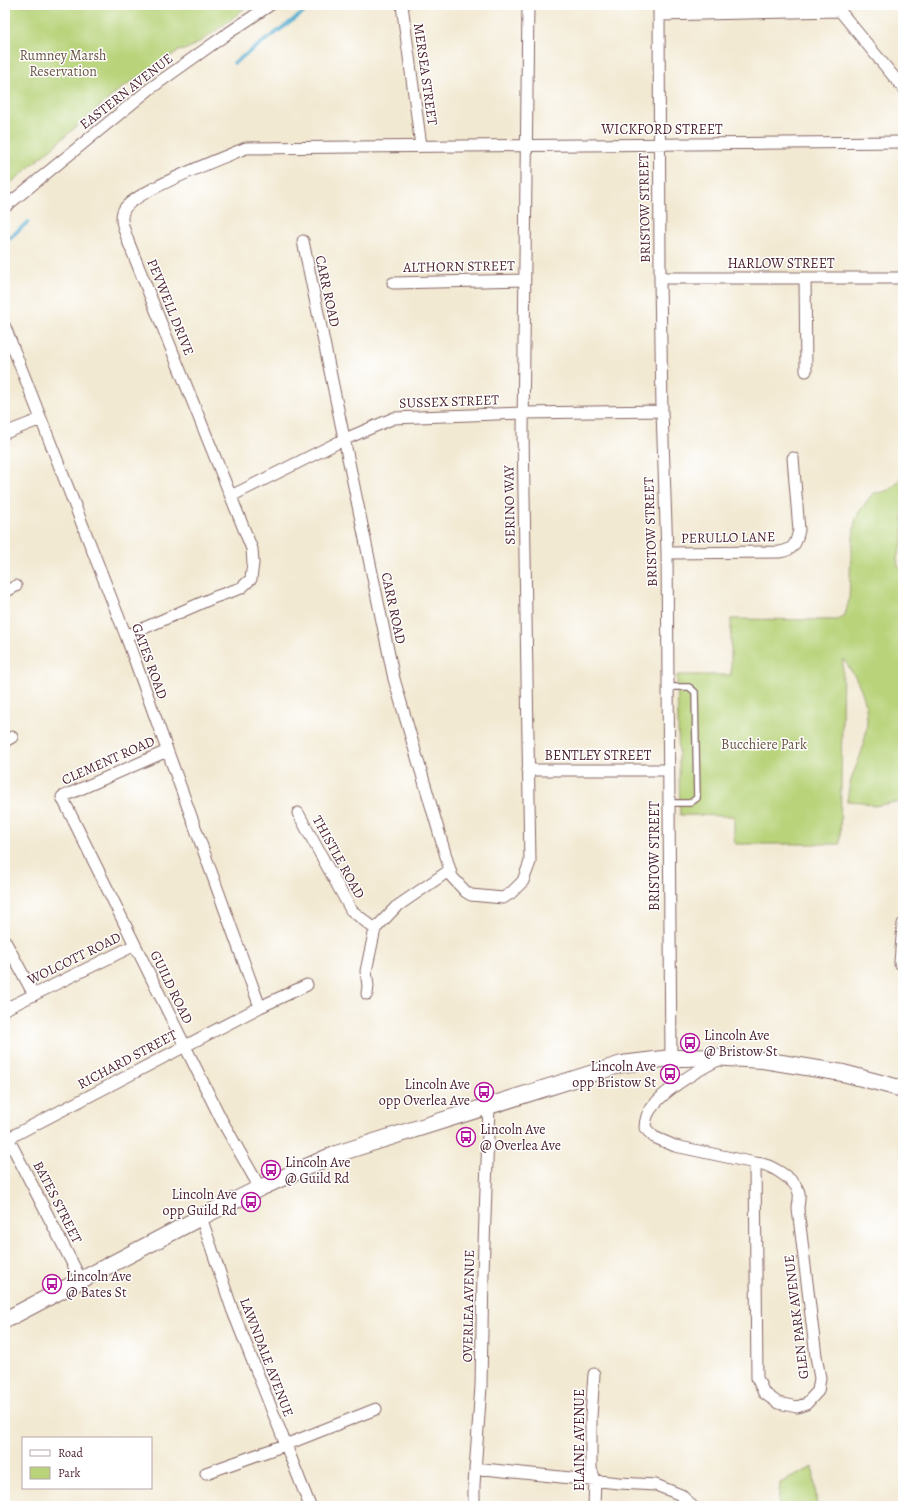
<svg xmlns="http://www.w3.org/2000/svg" width="908" height="1511" font-family="Alegreya,serif">
<style>
.green{fill:#b8d379;stroke:#817952}
.lines{fill:none;stroke-linecap:round;stroke-linejoin:round}
.stream{stroke:#52add0;stroke-width:3.5}
.lane-casing{stroke:#856665;stroke-width:8}
.street-casing{stroke:#856665;stroke-width:13}
.secondary-casing{stroke:#856665;stroke-width:18}
.lane{stroke:#fff;stroke-width:5.5}
.street{stroke:#fff;stroke-width:11}
.secondary{stroke:#fff;stroke-width:16}
.labels{text-anchor:middle;stroke-width:3;stroke-linejoin:round;paint-order:stroke}
.park-label{font-size:14px;fill:#6b5542;stroke:#fff}
.street-label{font-size:14px;fill:#4a1f2b;stroke:#fff}
.poi-label{font-size:14px;fill:#4a1f2b;stroke:#fff;text-anchor:start}
</style>
<rect width="100%" height="100%" fill="#fff"/>
<filter id="ink" filterUnits="userSpaceOnUse"><feTurbulence type="fractalNoise" baseFrequency=".025" numOctaves="2"/><feDisplacementMap in="SourceGraphic" scale="8" xChannelSelector="R" yChannelSelector="G"/><feConvolveMatrix kernelMatrix="1 2 1 2 8 2 1 2 1" color-interpolation-filters="sRGB"/></filter>
<filter id="wash" filterUnits="userSpaceOnUse"><feTurbulence type="fractalNoise" baseFrequency=".012" numOctaves="4" result="noise"/><feDisplacementMap in="SourceGraphic" scale="16" xChannelSelector="R" yChannelSelector="G"/><feGaussianBlur stdDeviation="0.9" result="paint"/><feColorMatrix in="noise" values="0 0 0 0 0 0 0 0 0 0 0 0 0 0 0 0 0 1.4 0 .05"/><feComposite in="paint" operator="in"/></filter>
<g filter="url(#wash)">
<rect width="100%" height="100%" fill="#f2e9d2"/>
<!-- green -->
<path class="green" d="M 5,5 L 248,5 C 237,15 192,52 178,51 L 119,90 L 5,188 Z
M 903,472 L 903,542 L 897,558 L 898,566 L 903,571 L 903,805 L 896,802 L 874,806 L 862,802 L 847,801 C 848,793 850,782 853,774 C 857,764 862,753 864,742 C 872,710 863,685 843,659 L 840,844 L 736,844 L 734,840 L 734,816 L 680,815 L 677,675 L 731,675 L 731,619 L 837,620 L 845,615 L 849,600 L 851,555 L 855,521 L 859,512 L 873,493 C 890,492 896,488 903,472 Z
M 813,1467 L 817,1506 L 778,1506 L 780,1483 Z"/>
<g class="lines">
<!-- stream -->
<path class="stream" d="M 234,63 L 314,5
M 5,242 L 28,222"/>
</g>
</g>
<g filter="url(#ink)">
<g class="lines">
<!-- lane casing -->
<g class="lane-casing">
<path id="lane" d="M 668,687 L 689,687 L 695,692 L 697,798 L 690,803 L 668,803"/>
</g>
<!-- street casing -->
<g class="street-casing">
<path id="street" d="M 402,5 L 421,146
M 659,5 L 660,278 L 662,411 L 667,553 L 671,1058
M 659,15 L 840,11 L 903,88
M 5,207 L 151,88 L 224,36 L 270,5
M 303,241 L 394,679 L 452,877 L 466,892 L 471,895 L 503,898 L 511,893 L 523,881 L 530,862 L 523,432 L 528,5
M 660,278 L 903,278
M 805,278 L 806,371
M 393,283 L 525,280
M 5,327 L 126,636 L 260,1007
M 5,433 L 41,419
M 231,496 L 343,440 L 394,418 L 523,413 L 662,411
M 667,553 L 779,552 C 794,550 796,544 799,530 L 793,458
M 5,592 L 16,586
M 126,636 L 215,597 L 241,588 L 251,579 L 253,563 L 252,549 L 128,241 C 125,231 118,218 125,208 C 138,190 222,158 246,148 L 903,142
M 5,741 L 12,737
M 167,751 L 62,797 L 221,1119 L 260,1188
M 528,770 L 668,770
M 298,813 L 351,910 L 375,929 L 396,907 L 450,870
M 903,924 L 900,963 L 903,964
M 5,941 L 34,995
M 367,994 L 368,986 L 366,971 L 375,929
M 5,1009 L 135,945
M 720,1059 C 698,1070 657,1093 647,1116 C 646,1119 645,1124 645,1128 L 654,1137 L 675,1146 L 755,1163 L 757,1378 L 764,1393 L 778,1403 L 797,1407 L 806,1404 L 818,1391 L 820,1378 L 816,1356 L 798,1209 C 798,1204 800,1198 799,1193 C 796,1179 768,1163 755,1163
M 8,1138 L 81,1280
M 5,1140 L 260,1007 L 307,985
M 201,1217 L 232,1309 L 310,1506
M 475,1468 L 619,1483 L 656,1485 L 681,1495 L 692,1506
M 206,1473 L 285,1445 L 376,1409
M 474,1506 L 474,1485 L 481,1386 L 483,1272 L 489,1106
M 594,1506 L 595,1480 L 591,1469 L 591,1417 L 594,1374"/>
</g>
<!-- secondary casing -->
<g class="secondary-casing">
<path id="secondary" d="M 5,1320 L 201,1217 L 260,1188 L 333,1155 L 622,1064 L 671,1058 L 686,1058 L 710,1057 L 763,1060 L 843,1073 L 903,1089"/>
</g>
<!-- lane -->
<use href="#lane" class="lane"/>
<!-- street -->
<use href="#street" class="street"/>
<!-- secondary -->
<use href="#secondary" class="secondary"/>
</g>
</g>
<!-- icons -->
<defs>
<g id="bus-ring" transform="scale(1)"><circle r="9.5" fill="#fff" stroke="#b5179e" stroke-width="1.5"/><path d="M-5-6H5V4H4V6H2V4H-2V6H-4V4H-5ZM-3.5-4V0h7V-4ZM-3.5 1.2v1.5H-2V1.2ZM2 1.2v1.5H3.5V1.2Z" fill="#b5179e"/></g>
</defs>
<g fill-rule="evenodd">
<use href="#bus-ring" x="690" y="1043"/>
<use href="#bus-ring" x="670" y="1074"/>
<use href="#bus-ring" x="484" y="1092"/>
<use href="#bus-ring" x="466" y="1137"/>
<use href="#bus-ring" x="271" y="1170"/>
<use href="#bus-ring" x="251" y="1202"/>
<use href="#bus-ring" x="52" y="1284"/>
</g>
<g class="labels">
<!-- park labels -->
<g class="park-label">
<text x="63" y="60">Rumney Marsh<tspan x="63" dy="16">Reservation</tspan></text>
<text x="764" y="749">Bucchiere Park</text>
</g>
<!-- street labels -->
<g class="street-label">
<text transform="translate(426 74) rotate(82)" y="5">MERSEA STREET</text>
<text transform="translate(126 91) rotate(-38)" y="5">EASTERN AVENUE</text>
<text x="662" y="134">WICKFORD STREET</text>
<text transform="translate(644 208) rotate(-91)" y="5">BRISTOW STREET</text>
<text x="781" y="268">HARLOW STREET</text>
<text transform="translate(459 266) rotate(-1)" y="5">ALTHORN STREET</text>
<text transform="translate(328 291) rotate(78)" y="5">CARR ROAD</text>
<text transform="translate(171 307) rotate(68)" y="5">PEVWELL DRIVE</text>
<text transform="translate(449 401) rotate(-2)" y="5">SUSSEX STREET</text>
<text transform="translate(509 505) rotate(-91)" y="5">SERINO WAY</text>
<text transform="translate(650 532) rotate(-92)" y="5">BRISTOW STREET</text>
<text transform="translate(728 537) rotate(-1)" y="5">PERULLO LANE</text>
<text transform="translate(394 608) rotate(78)" y="5">CARR ROAD</text>
<text transform="translate(150 661) rotate(70)" y="5">GATES ROAD</text>
<text x="598" y="760">BENTLEY STREET</text>
<text transform="translate(108 760) rotate(-24)" y="5">CLEMENT ROAD</text>
<text transform="translate(654 856) rotate(-90)" y="5">BRISTOW STREET</text>
<text transform="translate(339 857) rotate(61)" y="5">THISTLE ROAD</text>
<text transform="translate(74 958) rotate(-26)" y="5">WOLCOTT ROAD</text>
<text transform="translate(172 987) rotate(64)" y="5">GUILD ROAD</text>
<text transform="translate(127 1059) rotate(-28)" y="5">RICHARD STREET</text>
<text transform="translate(58 1202) rotate(63)" y="5">BATES STREET</text>
<text transform="translate(468 1306) rotate(-89)" y="5">OVERLEA AVENUE</text>
<text transform="translate(796 1317) rotate(-97)" y="5">GLEN PARK AVENUE</text>
<text transform="translate(267 1357) rotate(69)" y="5">LAWNDALE AVENUE</text>
<text transform="translate(579 1440) rotate(-90)" y="5">ELAINE AVENUE</text>
</g>
<!-- poi labels -->
<g class="poi-label">
<text x="704" y="1040">Lincoln Ave<tspan x="704" dy="16">@ Bristow St</tspan></text>
<text x="656" y="1071" text-anchor="end">Lincoln Ave<tspan x="656" dy="16">opp Bristow St</tspan></text>
<text x="470" y="1089" text-anchor="end">Lincoln Ave<tspan x="470" dy="16">opp Overlea Ave</tspan></text>
<text x="480" y="1134">Lincoln Ave<tspan x="480" dy="16">@ Overlea Ave</tspan></text>
<text x="285" y="1167">Lincoln Ave<tspan x="285" dy="16">@ Guild Rd</tspan></text>
<text x="237" y="1199" text-anchor="end">Lincoln Ave<tspan x="237" dy="16">opp Guild Rd</tspan></text>
<text x="66" y="1281">Lincoln Ave<tspan x="66" dy="16">@ Bates St</tspan></text>
</g>
</g>
<!-- margin -->
<rect width="908" height="1511" fill="none" stroke="#fff" stroke-width="20"/>
<!-- legend -->
<rect x="22" y="1437" width="130" height="52" fill="#ffffff" stroke="#b7a5aa"/>
<rect x="30" y="1450" width="20" height="6" fill="#ffffff" stroke="#b7a5aa"/>
<text x="58" y="1457" font-size="12" fill="#4a1f2b">Road</text>
<rect x="30" y="1467" width="20" height="12" fill="#b8d379" stroke="#b7a5aa"/>
<text x="58" y="1477" font-size="12" fill="#4a1f2b">Park</text>
</svg>
